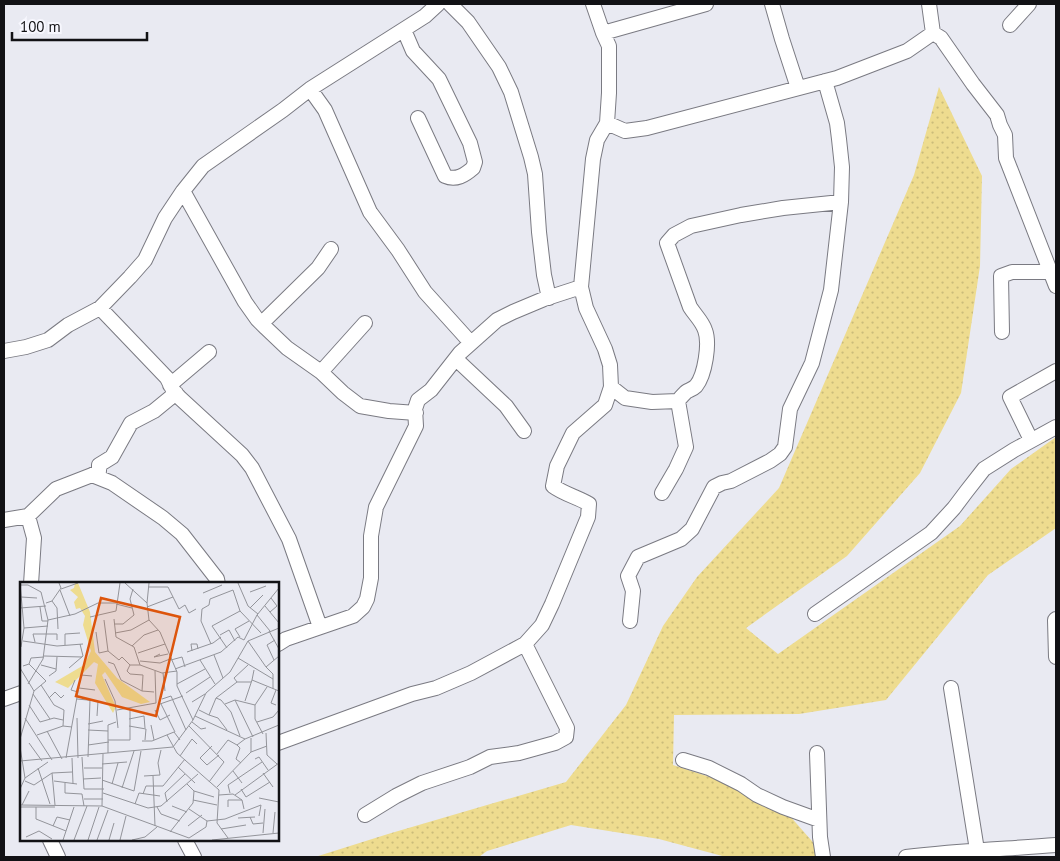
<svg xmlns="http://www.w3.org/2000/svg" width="1060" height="861" font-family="'PT Sans',sans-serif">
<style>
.green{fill:url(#green-dots)}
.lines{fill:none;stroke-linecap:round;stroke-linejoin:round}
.minor-casing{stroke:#7a7a82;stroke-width:16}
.minor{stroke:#fff;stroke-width:14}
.inset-road{fill:none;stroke:#93949a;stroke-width:1}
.view{fill:#dd550c;fill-opacity:0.15;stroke:#dd550c;stroke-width:2.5}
.inset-edge{fill:none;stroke:#121215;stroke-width:2.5}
</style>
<defs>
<pattern id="green-dots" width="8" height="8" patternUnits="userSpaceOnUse" patternTransform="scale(1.25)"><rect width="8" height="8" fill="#eedc8f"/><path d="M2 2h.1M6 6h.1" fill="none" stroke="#cbbc7a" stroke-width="1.8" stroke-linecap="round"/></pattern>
</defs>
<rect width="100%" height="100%" fill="#e9eaf2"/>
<!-- green -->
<path class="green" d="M 939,87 L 982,176 L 980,266 L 961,393 L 920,473 L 847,556 L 746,628 L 778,654 L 960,526 L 1011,469 L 1056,437 L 1056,528 L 988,575 L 886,700 L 799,714 L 674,715 L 673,765 L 774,798 L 826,857 L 726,857 L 659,839 L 571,825 L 487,851 L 479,857 L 315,857 L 388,834 L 566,782 L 626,705 L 663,626 L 697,577 L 779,488 L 914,175 Z"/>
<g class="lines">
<!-- minor casing -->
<g class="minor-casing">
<path id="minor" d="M 450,4 L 468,22 L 499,67 L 511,92 L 531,157 L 535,174 L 539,232 L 544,275 L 549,298
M 772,4 L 782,39 L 798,88
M 929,4 L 933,33
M 1010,25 L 1029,4
M 404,30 L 413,51 L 439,79 L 470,143 L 475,162 L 473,168 C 465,175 456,181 445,176 L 418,118
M 603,33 L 706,4
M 310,89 L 325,110 L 370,212 L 398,250 L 425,292 L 471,343
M 607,123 L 625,131 L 647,128 L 837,78 L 907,51 L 933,33 L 941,38 L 973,84 L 997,115 L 1000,125 L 1005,135 L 1006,158 L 1056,286
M 183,191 L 245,302 L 257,319 L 266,328 L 287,348 L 321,372 L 343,393 L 360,406 L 389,411 L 416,413
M 100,308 L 167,378 L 173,390 L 180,398 L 242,455 L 252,468 L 289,539 L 320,627
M 262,323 L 318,268 L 331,249
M 1002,332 L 1001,276 L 1012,272 L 1051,272
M 4,351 L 26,347 L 48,340 L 68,325 L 100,308 L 130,277 L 145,260 L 165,218 L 183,191 L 203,166 L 283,110 L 310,89 L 425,16 L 438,4
M 456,359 L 506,406 L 524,431
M 321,372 L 365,323
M 170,385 L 209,352
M 611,387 L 625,398 L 652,402 L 678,401 C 680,398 683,395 686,392 C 689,390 693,389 696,386 C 705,375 710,343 705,330 C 702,321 695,315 690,307 L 667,243 L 674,235 L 691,226 L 741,215 L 783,208 L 841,202
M 1031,440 L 1010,397 L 1056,371
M 92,475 L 99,471 L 99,465 L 112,457 L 131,423 L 154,411 L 176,393
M 662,493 L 676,469 L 686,447 L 678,401
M 28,516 L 34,538 L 31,584
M 4,520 L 28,516 L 56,489 L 92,475 L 112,483 L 163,518 L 182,534 L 217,579 L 218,584
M 815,614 L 931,533 L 954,508 L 966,492 L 984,469 L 1014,450 L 1056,427
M 1056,619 L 1055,620 L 1056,657
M 630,621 L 633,591 L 628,576 L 638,557 L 681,539 L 692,529 L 714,487 L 722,483 L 731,481 L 770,461 L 780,454 L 785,447 L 790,409 L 812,363 L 831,290 L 841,202 L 842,167 L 839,139 L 837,123 L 825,81
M 278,644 L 286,639 L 353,616 L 363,607 L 367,599 L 371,578 L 371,536 L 376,507 L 416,426 L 415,409 L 418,400 L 431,390 L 460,353 L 497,320 L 513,312 L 544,299 L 581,287
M 951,688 L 977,850
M 4,699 L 21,693
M 278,743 L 412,694 L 436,688 L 471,673 L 525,644 L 542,625 L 552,604 L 588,517 L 589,504 C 577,497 564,494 553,486 L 557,466 L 573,433 L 605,405 L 611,387 L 610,365 L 605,349 L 586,308 L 581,287 L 593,159 L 597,140 L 607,123 L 609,93 L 609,46 L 603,33 L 593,4
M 817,753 L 820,837 L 823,857
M 683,760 L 709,768 L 741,784 L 757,795 L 783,807 L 819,820
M 365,815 L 396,796 L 422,783 L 470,767 L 490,757 L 519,753 L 555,743 L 566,737 L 567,728 L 525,644
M 50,840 L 58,857
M 185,840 L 194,857
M 906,857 C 956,851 1006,849 1056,845"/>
</g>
<!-- minor -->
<use href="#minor" class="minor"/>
</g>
<!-- overview -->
<g transform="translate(20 582)">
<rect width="259" height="259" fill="#e9eaf2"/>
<path d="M 55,1 L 58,1 L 70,30 L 75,70 L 97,96 L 130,120 L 121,122 L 102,115 L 85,90 L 82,93 L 96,125 L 93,131 L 75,101 L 78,82 L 74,80 L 48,106 L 35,100 L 64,83 L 71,69 L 63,43 L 65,34 L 60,26 L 56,27 L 54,20 L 58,15 L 50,8 L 54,6 Z" fill="#eedc8f"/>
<path class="inset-road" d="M 0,1 L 4,46 L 1,65M 105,1 L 127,21 L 129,38 L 140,50 L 157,90 L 157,104 L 173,138M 218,1 L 228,24 L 238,32M 0,3 L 8,3 L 21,10 L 28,38 L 23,77 L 8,102M 128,5 L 148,5 L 153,15M 41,7 L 58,1M 40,8 L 50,34M 230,10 L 246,4M 183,11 L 202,3M 1,15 L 17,16M 32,19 L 41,6 L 39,1M 26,21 L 32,19 L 37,26 L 38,47M 127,21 L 129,1M 96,22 L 112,26M 245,24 L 259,41M 20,25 L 22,39 L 28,39M 127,25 L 153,15 L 159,27 L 165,23 L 169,31 L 176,27M 0,26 L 26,24M 230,26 L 243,13M 250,30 L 257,24 L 251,16M 237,33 L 250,49M 70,35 L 96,29 L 100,1M 94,37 L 96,55 L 114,65 L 120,83M 28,38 L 55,32 L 78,21 L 96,21M 84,38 L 88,69 L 99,78 L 102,75 L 110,83 L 120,83 L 142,91 L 157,89M 94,42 L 103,42 L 114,33 L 110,17 L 113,7M 4,46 L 28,44M 249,49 L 259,67M 76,50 L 79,71 L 88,69M 95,51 L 111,48 L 129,38M 200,53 L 209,48 L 215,59M 220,55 L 215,47 L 229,39M 224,58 L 237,33 L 259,6M 3,59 L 37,64 L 63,62M 228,59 L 246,85 L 259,74M 15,60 L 13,52 L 37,52 L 37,58M 191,62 L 181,39 L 182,27 L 189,23 L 190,17 L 213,8 L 220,29 L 241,51M 45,63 L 45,52 L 60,51M 112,64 L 124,53 L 138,48M 207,66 L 192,44 L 220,29M 172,69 L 171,62 L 177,62 L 178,67M 167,70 L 193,61 L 201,55M 118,71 L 145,62M 140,72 L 134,75 L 148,72M 194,73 L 203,96M 24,74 L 62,75M 218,76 L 253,97M 151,78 L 162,75 L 165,85M 180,78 L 195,102M 254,78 L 247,63 L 255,58M 120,79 L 140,81 L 150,77M 88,80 L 94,82 L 101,98 L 122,109 L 134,110M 9,82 L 26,99 L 14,109M 21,83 L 36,87M 110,83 L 107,89 L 110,92 L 123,93 L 122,109M 3,84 L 9,82 L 11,76 L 24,75M 246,85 L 253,92 L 253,107M 0,86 L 14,109 L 0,157M 49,86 L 63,74 L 60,62M 155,87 L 201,70 L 218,55 L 224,58M 234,88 L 232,98 L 259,109M 143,91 L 145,109M 29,94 L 36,89 L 37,75M 85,97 L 95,119 L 98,146M 55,98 L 51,108 L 58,110M 217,100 L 214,96 L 228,83M 157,102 L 185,87M 21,103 L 34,123 L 44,128 L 43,144M 59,106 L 75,108M 166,111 L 190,95M 13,112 L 30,137M 29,116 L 35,110 L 41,116 L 44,113M 196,116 L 217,100 L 231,100M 57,117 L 78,119 L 77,134M 142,117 L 151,114 L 166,148M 215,118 L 235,123 L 235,137 L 243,152M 225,119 L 232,98M 172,120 L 185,112M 140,122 L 163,114M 141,122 L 155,150M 205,122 L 215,118 L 233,155M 9,123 L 20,140 L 34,136 L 43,138M 235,123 L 247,105M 256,123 L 251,121 L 256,108M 97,128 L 136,121 L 135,89M 135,128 L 140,138 L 150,133M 179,128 L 189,133 L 196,116 L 201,118 L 211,130 L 220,154M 189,133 L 198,136 L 207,148M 175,134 L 225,157 L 259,143M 5,136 L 32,178M 57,136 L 58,176M 109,137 L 124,134 L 125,146M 172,140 L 181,147 L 186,146M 237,140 L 253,135 L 259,128M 68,142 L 83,139M 131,143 L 134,158M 109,144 L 126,147 L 125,158M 169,144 L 204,180 L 189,200M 68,148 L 88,149M 27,149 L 42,177M 246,151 L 247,173 L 257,182M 17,153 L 43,144 L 52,145M 147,153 L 157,171 L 199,208 L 197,241 L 208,256M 88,158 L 110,158 L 110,127M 122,159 L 132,159 L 154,150 L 160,158M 9,161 L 22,179M 68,163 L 89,160M 217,163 L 220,166 L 216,177 L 221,181M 192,164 L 180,176 L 187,183 L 199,173M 0,165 L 5,196 L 0,207M 231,170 L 247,164M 88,171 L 88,143 L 96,140M 197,172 L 208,158 L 217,163 L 225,157M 160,174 L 172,157 L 177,162M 62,175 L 64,207 L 84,207M 68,175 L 70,118M 46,176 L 61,93 L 72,94M 52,176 L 53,202M 235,177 L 239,175 L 248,188M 0,179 L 153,165 L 173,138 L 186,111 L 210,90 L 228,59 L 259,46M 82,182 L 107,180M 158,185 L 175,201M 18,186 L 30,222M 64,186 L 82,186M 213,189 L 222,201M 32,191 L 35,223M 243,191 L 253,205M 124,194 L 140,193 L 138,181 L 141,168M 133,194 L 135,244M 5,196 L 28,180M 63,197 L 81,196M 82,198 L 114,209 L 121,169M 5,199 L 14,203 L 32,191 L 52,190M 34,199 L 57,202M 45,201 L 45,211 L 62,212 L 64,224M 92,202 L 98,181M 167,202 L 174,209 L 194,215M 197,205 L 231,170 L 231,156M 102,206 L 114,169M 221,207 L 226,215 L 250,200M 83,211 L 128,226 L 141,224 L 178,192M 210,211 L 208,203 L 242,180M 123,212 L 126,204 L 143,204 L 165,177M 199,213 L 213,212 L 222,218 L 224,227M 215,213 L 259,181M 239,216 L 259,220M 64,217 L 83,217M 173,218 L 197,223M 147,220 L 145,211 L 165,192M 115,222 L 119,211 L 140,214M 0,223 L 82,224 L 169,256 L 186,245 L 187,239 L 169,227M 2,223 L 9,209M 82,224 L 83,172M 152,224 L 167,230M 0,225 L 35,225M 16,225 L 16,237 L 46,249M 137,225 L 141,232 L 160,239M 208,225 L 208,218 L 222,218M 230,235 L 233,242 L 243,241M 218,236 L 235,235M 187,239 L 205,237 L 241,223 L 239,234M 33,244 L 37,235 L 50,238M 168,244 L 182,233M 201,247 L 226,243M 150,250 L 173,221 L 174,209M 243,251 L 245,227M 253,251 L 255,230M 6,255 L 19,249 L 32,257M 43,258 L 54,225M 54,258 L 67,224M 68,258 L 79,225M 77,258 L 88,228M 89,258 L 94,241M 100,258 L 106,234M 112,258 L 125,255 L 137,245M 192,258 L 259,251"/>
<path class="view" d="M 81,16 L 160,35 L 136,134 L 56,114 Z"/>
<rect width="259" height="259" class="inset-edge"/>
</g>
<!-- border -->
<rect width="1060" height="861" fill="none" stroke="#121215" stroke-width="10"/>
<!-- scale -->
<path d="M12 32v8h135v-8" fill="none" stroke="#121215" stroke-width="2.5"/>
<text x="20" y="32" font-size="15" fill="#121215" stroke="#f7f7fe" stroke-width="4" paint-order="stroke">100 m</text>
</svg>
